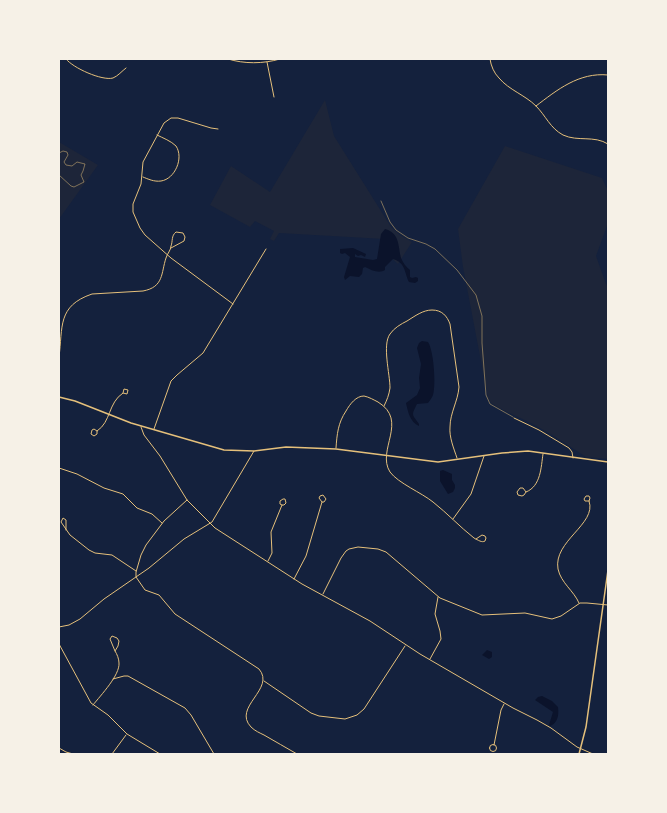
<svg xmlns="http://www.w3.org/2000/svg" width="667" height="813" font-family="'Asap Condensed',sans-serif">
<style>
.green{fill:#1d2539}
.water{fill:#0b132b}
.lines{fill:none;stroke-linecap:round;stroke-linejoin:round}
.path{stroke:#e5c07b;stroke-width:0.5}
.service{stroke:#e5c07b;stroke-width:0.5}
.minor{stroke:#e5c07b;stroke-width:1}
.tertiary{stroke:#e5c07b;stroke-width:1.5}
</style>
<rect width="100%" height="100%" fill="#14213d"/>
<!-- green -->
<path class="green" d="M 325,100 L 334,136 L 391,227 L 400,235 L 412,242 L 398,264 L 386,253 L 385,239 L 279,233 L 274,241 L 270,239 L 274,231 L 255,221 L 250,227 L 210,205 L 231,166 L 270,192 Z
M 59,142 L 98,165 L 59,219 Z
M 505,146 L 602,178 L 608,191 L 608,223 L 596,256 L 606,284 L 608,287 L 608,459 L 586,457 L 554,436 L 531,423 L 501,409 L 491,403 L 488,398 L 463,267 L 458,229 Z"/>
<!-- water -->
<path class="water" d="M 385,229 C 400,233 398,246 401,258 C 403,263 406,267 410,270 L 410,277 L 412,278 L 416,277 L 418,278 L 418,281 L 415,283 L 409,282 C 404,272 406,263 393,259 L 385,267 L 385,270 C 379,274 371,270 365,267 L 363,268 L 362,274 L 359,277 L 350,276 L 345,280 L 344,277 L 350,257 L 345,253 L 342,254 L 340,253 L 340,249 L 353,248 L 366,254 L 365,257 L 361,255 L 358,256 L 355,254 L 355,257 L 373,260 L 377,259 L 381,234 Z
M 422,341 L 428,342 C 434,351 436,385 433,395 C 432,398 430,400 428,403 L 417,404 C 411,416 412,414 419,424 L 419,426 C 410,422 408,412 406,403 L 417,395 L 420,388 L 419,378 L 421,364 L 417,348 L 419,343 Z
M 443,470 L 452,474 L 452,480 L 455,485 L 455,488 L 453,492 L 448,494 L 440,481 L 440,471 Z
M 487,650 L 492,652 L 492,657 L 489,659 L 482,655 Z
M 542,696 L 552,701 L 558,707 C 559,715 558,723 550,726 L 549,725 L 553,712 L 535,700 L 538,697 Z"/>
<g class="lines">
<!-- path -->
<path class="path" d="M 59,153 L 63,151 L 67,152 L 68,155 L 64,162 L 66,165 L 72,166 L 77,162 L 85,164 L 83,171 L 81,175 L 84,182 L 74,187 L 71,186 L 59,175"/>
<!-- service -->
<path class="service" d="M 381,201 L 390,222 L 396,230 L 408,238 L 426,244 L 435,249 L 457,270 L 476,295 L 482,316 L 482,343 L 486,395 L 490,404 L 513,417"/>
<!-- minor -->
<path class="minor" d="M 66,59 C 73,68 102,81 113,78 C 118,76 122,71 126,68
M 228,59 C 244,64 263,64 280,59
M 490,59 C 491,66 494,73 499,78 C 509,90 525,95 536,106 C 546,116 550,128 563,135 C 578,142 594,135 608,144
M 267,62 L 274,97
M 536,106 C 557,90 579,72 608,75
M 218,129 L 211,128 L 178,118 L 171,118 L 164,123 L 143,162 L 141,184 L 133,204 L 133,212 L 140,228 L 145,235 L 171,258 L 233,304
M 143,177 C 148,179 154,182 161,181 C 175,179 184,158 176,146 C 171,141 163,138 157,135
M 608,281 L 608,283
M 59,357 C 63,327 57,306 92,294 L 143,291 C 164,287 161,273 166,258 C 167,254 171,250 171,246 C 173,241 171,236 176,232 L 183,233 L 185,237 L 184,241 L 171,248
M 384,406 C 387,400 389,395 390,388 C 390,374 382,345 390,334 C 394,328 401,324 407,321 C 415,316 423,310 432,310 C 442,310 447,316 450,324 L 459,387 C 458,401 450,413 450,427 C 449,437 454,449 457,458
M 514,418 L 539,430 L 569,448 L 572,452 L 573,458
M 141,427 L 144,435 L 160,456 L 187,500 L 215,528 L 302,584 L 370,621 L 420,654 L 513,708 L 537,720 L 551,728 L 577,747 L 593,754
M 154,429 L 171,381 L 177,375 L 203,353 L 266,249
M 97,431 L 94,429 L 92,430 L 91,434 L 94,436 L 97,434 L 97,431 C 111,422 108,403 123,393 L 127,394 L 128,390 L 124,389 L 123,393
M 336,448 C 337,434 338,423 346,411 C 350,404 356,396 364,396 C 369,397 374,400 378,402 C 409,421 376,450 390,472 C 398,483 422,493 433,502 C 447,513 460,527 474,538 C 478,540 482,543 485,541 L 486,538 L 485,536 L 482,535 L 476,539
M 59,468 L 77,474 L 104,488 L 123,494 L 137,508 L 152,514 L 162,523
M 526,492 L 524,495 L 522,496 L 518,495 L 517,492 L 520,488 L 523,488 L 526,492 C 541,486 541,467 543,454
M 187,500 L 164,521 L 146,545 L 141,555 L 136,572 L 136,577 L 145,590 L 159,595 L 175,614 L 259,669 C 276,689 232,707 251,727 C 255,731 260,733 264,735 C 275,741 286,748 297,754
M 453,519 L 471,494 L 484,456
M 66,530 L 66,520 L 63,518 L 61,522 L 70,535 L 89,550 L 95,553 L 112,555 L 136,571
M 268,561 L 272,553 L 271,532 L 282,505 L 284,505 L 286,503 L 285,499 L 283,499 L 280,501 L 280,504 L 282,505
M 294,579 L 306,556 L 322,502 L 324,502 L 326,499 L 323,495 L 320,496 L 319,498 L 322,502
M 323,594 L 341,558 L 346,551 L 349,549 L 358,547 L 378,549 L 386,552 L 440,598 L 482,615 L 525,613 L 552,619 L 561,616 L 580,603 L 587,603 L 608,605
M 579,603 C 574,591 561,583 558,569 C 553,541 597,524 589,501 L 590,498 L 589,496 L 586,496 L 584,499 L 585,501 L 589,501
M 59,627 L 69,625 L 80,619 L 104,599 L 149,568 L 184,539 L 212,522 L 254,451
M 59,644 L 91,703 L 108,715 L 127,734 L 160,754
M 430,659 L 441,639 L 440,631 L 435,614 L 438,597
M 113,679 L 124,676 L 128,676 L 185,708 L 191,715 L 214,754
M 264,681 L 311,713 L 319,716 L 345,719 L 357,715 L 364,709 L 405,646
M 93,705 C 101,695 120,675 119,663 C 119,659 117,654 115,651 L 118,646 L 119,641 L 117,638 L 112,636 L 110,639 L 115,651
M489.5 748a3.5 3.5 0 1 1 7 0a3.5 3.5 0 1 1-7 0Z
M 494,745 L 501,710 L 504,704
M 59,748 L 66,752 L 73,754
M 112,754 L 126,735"/>
<!-- tertiary -->
<path class="tertiary" d="M 59,397 L 75,401 L 131,423 L 224,450 L 254,451 L 286,447 L 336,449 L 438,462 L 502,453 L 528,451 L 608,462
M 579,754 L 586,727 L 608,570"/>
</g>
<!-- border -->
<rect width="667" height="813" fill="none" stroke="#f6f1e7" stroke-width="120"/>
</svg>
